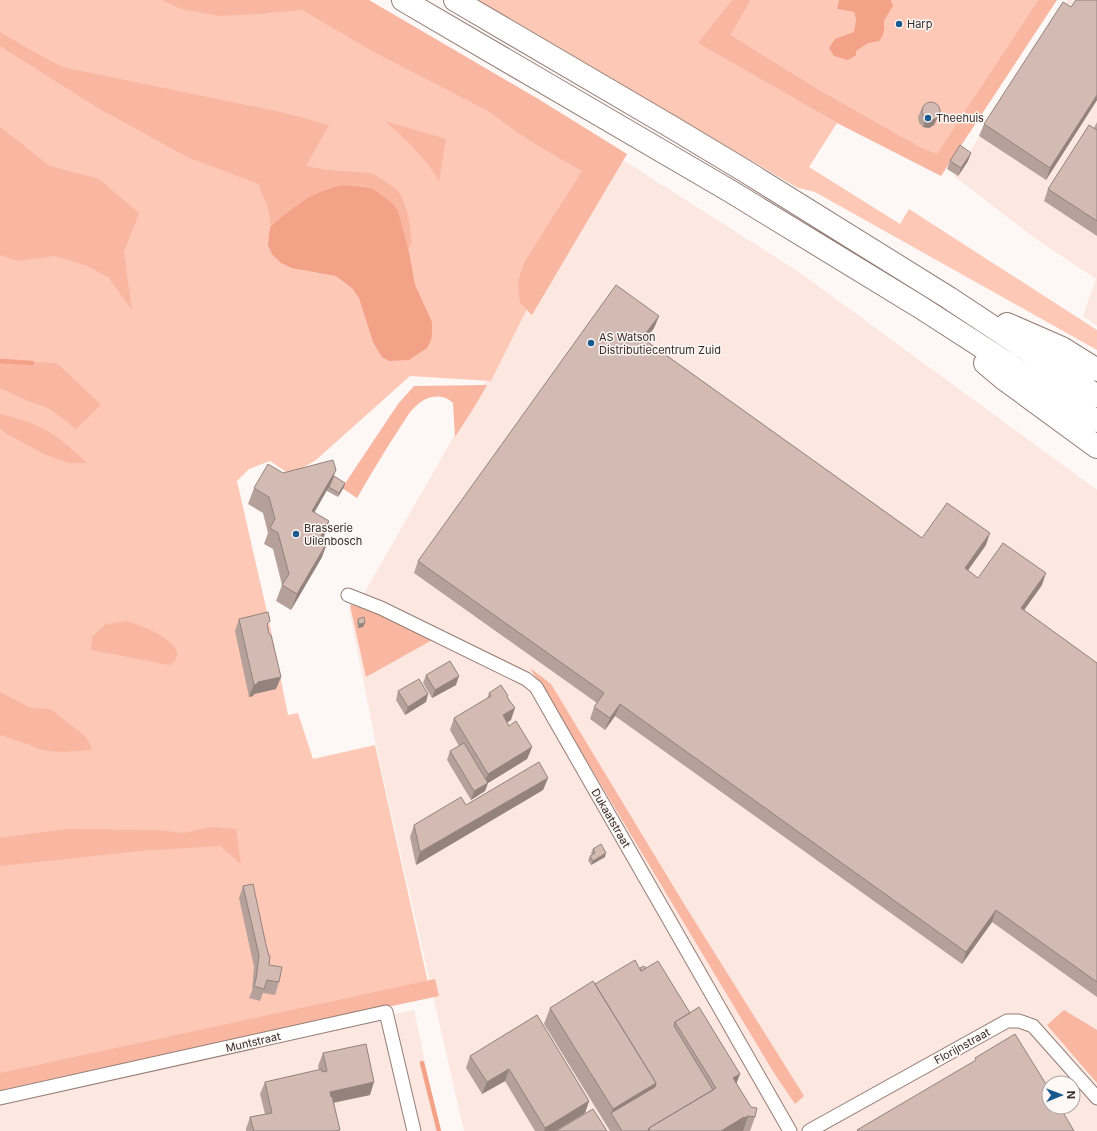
<svg xmlns="http://www.w3.org/2000/svg" width="1097" height="1131" font-family="Inter,sans-serif">
<style>
.built{fill:#fce7e1;fill-rule:evenodd}
.green{fill:#fec8b7}
.forest{fill:#f9b6a1}
.water{fill:#f3a187}
.lines{fill:none;stroke-linecap:round;stroke-linejoin:round}
.stream{stroke:#f3a187;stroke-width:4.5}
.street-casing{stroke:#937d75;stroke-width:15}
.highway-casing{stroke:#937d75;stroke-width:24}
.street{stroke:#fff;stroke-width:13}
.highway{stroke:#fff;stroke-width:22}
.wall{fill:#b5a09a}
.shaded-wall{fill:#94827d}
.building{fill:#d3bab3;stroke:#94827d}
.poi-dot{fill:#18598e;stroke:#fdf8f6;stroke-width:1.5}
.labels{text-anchor:middle;stroke-width:3;stroke-linejoin:round;paint-order:stroke}
.poi-label{font-size:11px;fill:#342b28;stroke:#fdf8f6;text-anchor:start}
.street-label{font-size:11px;fill:#342b28;stroke:#fdf8f6}
</style>
<rect width="100%" height="100%" fill="#fdf8f6"/>
<!-- built -->
<path class="built" d="M 1067,0 L 1097,0 L 1097,326 L 1083,316 L 1096,279 L 1036,239 L 954,176 Z
M 615,155 L 799,272 L 1097,490 L 1097,1131 L 464,1131 L 378,755 L 349,608 L 358,604 ZM 1049,1083 L 1073,1083 L 1073,1107 L 1049,1107 Z
M 414,1010 L 440,1131 L 0,1131 L 0,1097 Z"/>
<!-- green -->
<path class="green" d="M 0,0 L 332,0 L 618,158 L 531,301 L 491,381 L 410,376 L 316,460 L 299,470 L 286,472 L 270,461 L 249,469 L 237,481 L 270,625 L 288,715 L 298,713 L 313,759 L 375,745 L 429,987 L 0,1091 Z
M 477,0 L 732,0 L 699,43 L 837,123 L 809,167 L 900,224 L 909,209 L 1097,330 L 1097,350 L 815,192 L 803,189 L 798,188 Z
M 751,0 L 839,0 L 837,9 L 854,12 L 856,20 L 868,42 L 871,42 L 884,30 L 884,21 L 893,6 L 891,0 L 1038,0 L 937,155 L 922,148 L 818,89 L 731,35 Z"/>
<!-- forest -->
<path class="forest" d="M 162,0 L 369,0 L 540,100 L 627,154 L 532,315 L 520,303 L 518,281 L 525,261 L 582,171 C 550,153 518,135 490,112 L 374,52 L 302,10 L 258,14 L 219,16 L 181,9 Z
M 732,0 L 751,0 L 731,35 L 818,89 L 922,148 L 937,154 L 1038,0 L 1057,0 L 941,176 L 837,123 L 698,43 Z
M 0,32 L 29,49 L 62,67 L 285,113 L 329,125 L 306,166 L 328,170 L 372,173 L 395,188 L 401,195 L 408,214 L 412,243 L 408,249 L 398,211 L 370,188 L 344,185 L 329,188 L 314,195 L 297,205 L 271,227 C 270,219 269,212 267,205 C 264,197 260,192 259,184 L 187,157 L 98,108 L 0,46 Z
M 385,121 L 446,139 L 439,181 C 425,157 405,139 385,121 Z
M 0,127 L 50,166 L 99,179 L 139,213 L 124,252 L 132,310 L 108,277 L 85,265 L 55,256 L 17,261 L 0,255 Z
M 0,361 L 57,363 L 101,405 L 76,429 L 50,409 L 26,400 L 0,388 Z
M 487,385 L 475,406 L 455,437 L 453,403 C 442,392 425,396 415,407 C 409,412 404,422 399,429 C 384,452 371,474 357,498 L 342,488 L 398,404 L 414,386 Z
M 0,414 C 6,415 12,417 18,419 C 48,427 65,442 87,463 L 69,463 L 46,455 L 5,433 L 0,428 Z
M 350,605 L 364,606 L 434,639 L 366,677 Z
M 127,621 C 140,625 197,646 170,665 L 91,650 L 92,637 L 106,624 Z
M 530,668 L 551,684 L 684,904 L 804,1096 L 795,1104 L 774,1073 L 582,753 Z
M 0,692 L 31,708 L 50,709 L 85,736 L 90,744 L 92,750 C 76,751 47,755 33,746 L 0,735 Z
M 211,827 L 236,829 L 241,864 L 220,846 L 140,851 L 0,866 L 0,838 L 66,829 L 158,830 L 184,833 Z
M 435,979 L 439,996 L 0,1090 L 0,1073 Z
M 1064,1010 L 1097,1030 L 1097,1083 L 1047,1025 Z"/>
<!-- water -->
<path class="water" d="M 839,0 L 891,0 L 893,6 L 884,21 L 884,30 L 882,37 L 879,41 L 868,43 L 856,51 L 856,55 L 848,60 L 834,56 L 829,48 L 835,39 L 854,32 L 856,20 L 854,12 L 837,9 Z
M 344,185 L 370,188 L 379,193 L 393,204 L 398,211 L 409,252 L 415,285 L 432,322 L 432,333 L 431,340 L 427,348 L 409,360 L 389,361 L 382,357 L 373,342 L 359,298 L 352,288 L 336,276 L 292,268 L 281,263 L 272,254 L 268,245 L 270,227 C 288,212 306,196 328,189 C 333,187 339,186 344,185 Z"/>
<g class="lines">
<!-- stream -->
<path class="stream" d="M 0,361 L 32,363
M 422,1063 L 439,1131"/>
<!-- street casing -->
<g class="street-casing">
<path id="street" d="M 348,595 L 381,608 L 526,679 L 536,687 L 790,1131
M 0,1098 L 386,1012 L 414,1131
M 809,1131 L 1007,1021 L 1019,1021 L 1033,1026 L 1097,1098"/>
</g>
<!-- highway casing -->
<g class="highway-casing">
<path id="highway" d="M 403,0 L 730,191 L 920,307 L 1097,421
M 455,0 L 670,126 L 745,171 L 949,298 L 1097,396
M 1007,324 L 1062,348 L 1097,370
M 985,363 L 1004,379 L 1097,447"/>
</g>
<!-- street -->
<use href="#street" class="street"/>
<!-- highway -->
<use href="#highway" class="highway"/>
</g>
<!-- wall -->
<path class="wall" d="M 1071,7 L 1097,100 L 1046,180 L 979,136 L 984,124 Z
M 923,106 L 939,114 L 934,125 L 929,128 L 923,127 L 919,123 L 918,117 Z
M 1097,122 L 1097,236 L 1044,201 L 1048,189 L 1094,128 Z
M 950,161 L 968,161 L 958,176 L 947,169 Z
M 659,316 L 654,328 L 645,340 L 922,538 L 986,545 L 968,570 L 978,578 L 1042,585 L 1024,610 L 1097,663 L 1097,997 L 992,922 L 962,964 L 615,716 L 605,730 L 590,719 L 594,707 L 597,703 L 414,573 L 418,561 Z
M 336,470 L 331,482 L 344,487 L 338,497 L 327,491 L 327,490 L 314,513 L 323,538 L 322,557 L 291,610 L 276,601 L 282,585 L 273,549 L 264,544 L 268,533 L 263,513 L 248,504 L 254,488 L 283,473 Z
M 239,619 L 268,626 L 269,634 L 281,677 L 276,689 L 254,694 L 253,696 L 249,697 L 235,631 Z
M 358,619 L 363,627 L 358,628 L 357,623 Z
M 426,675 L 456,685 L 432,698 L 423,683 Z
M 398,691 L 428,694 L 426,702 L 405,715 L 396,700 Z
M 489,693 L 508,697 L 511,720 L 507,722 L 509,726 L 532,747 L 527,759 L 488,783 L 485,791 L 471,800 L 447,760 L 450,751 L 459,746 L 450,730 L 454,718 L 487,699 Z
M 548,778 L 543,790 L 416,865 L 410,837 L 414,825 L 466,805 Z
M 593,849 L 605,857 L 591,865 L 588,860 L 590,856 L 592,855 L 591,853 Z
M 243,886 L 269,965 L 279,982 L 275,995 L 263,993 L 260,1001 L 249,998 L 252,991 L 254,967 L 239,898 Z
M 640,968 L 646,968 L 690,1013 L 740,1074 L 736,1083 L 755,1117 L 750,1131 L 610,1131 L 544,1024 L 550,1008 L 595,984 Z
M 537,1015 L 589,1101 L 585,1113 L 555,1131 L 535,1131 L 505,1081 L 482,1094 L 466,1068 L 470,1056 Z
M 323,1053 L 370,1095 L 334,1103 L 339,1131 L 246,1131 L 246,1129 L 250,1117 L 265,1114 L 260,1094 L 265,1082 L 319,1070 L 318,1066 Z"/>
<!-- shaded-wall -->
<path class="shaded-wall" d="M 1097,95 L 1097,100 L 1046,180 L 1050,168 Z
M 939,114 L 934,125 L 929,128 L 923,127 L 926,119 Z
M 971,153 L 968,161 L 958,176 L 961,168 Z
M 659,316 L 654,328 L 638,350 L 642,338 Z
M 336,470 L 329,487 L 327,490 L 306,527 L 312,511 Z
M 345,483 L 344,487 L 338,497 L 339,493 Z
M 329,521 L 324,537 L 315,552 L 321,536 Z
M 990,533 L 986,545 L 961,580 L 965,568 Z
M 328,541 L 322,557 L 291,610 L 297,594 Z
M 1046,573 L 1042,585 L 1017,620 L 1021,608 Z
M 365,623 L 363,627 L 358,628 L 359,624 Z
M 459,676 L 456,685 L 432,698 L 435,690 Z
M 281,677 L 276,689 L 254,694 L 253,696 L 249,697 L 254,685 L 258,682 Z
M 428,694 L 426,702 L 405,715 L 408,707 Z
M 620,704 L 615,716 L 605,730 L 610,718 Z
M 515,708 L 511,720 L 499,728 L 503,715 Z
M 532,747 L 527,759 L 488,783 L 485,791 L 471,800 L 474,791 L 483,786 L 488,774 Z
M 548,778 L 543,790 L 416,865 L 420,852 Z
M 606,853 L 605,857 L 591,865 L 593,861 Z
M 996,910 L 992,922 L 962,964 L 966,952 Z
M 509,1069 L 505,1081 L 482,1094 L 487,1082 Z
M 740,1074 L 734,1090 L 733,1078 Z
M 374,1082 L 370,1095 L 325,1104 L 330,1092 Z
M 656,1083 L 650,1099 L 611,1113 L 613,1109 Z
M 589,1101 L 585,1113 L 555,1131 L 544,1131 L 545,1128 Z
M 748,1116 L 743,1131 L 739,1131 L 744,1118 Z
M 744,1117 L 739,1131 L 721,1131 Z"/>
<!-- building -->
<path class="building" d="M 1076,0 L 1097,0 L 1097,95 L 1050,168 L 984,124 L 1063,2 L 1071,7 Z
M922 111a9 9 0 1 1 18 0a9 9 0 1 1-18 0Z
M 1089,125 L 1097,130 L 1097,221 L 1048,189 Z
M 960,145 L 971,153 L 961,168 L 950,161 Z
M 616,285 L 659,316 L 642,338 L 922,538 L 947,503 L 990,533 L 965,568 L 978,578 L 1003,543 L 1046,573 L 1021,608 L 1097,663 L 1097,982 L 996,910 L 966,952 L 620,704 L 610,718 L 594,707 L 604,693 L 418,561 Z
M 333,460 L 336,470 L 312,511 L 329,521 L 321,536 L 328,541 L 297,594 L 282,585 L 289,574 L 278,533 L 270,528 L 275,519 L 269,497 L 254,488 L 268,464 L 283,473 Z
M 334,476 L 345,483 L 339,493 L 329,487 Z
M 268,612 L 270,621 L 267,624 L 269,634 L 271,635 L 281,677 L 258,682 L 257,684 L 254,685 L 239,619 Z
M 364,617 L 365,623 L 359,624 L 358,619 Z
M 450,661 L 459,676 L 435,690 L 426,675 Z
M 419,679 L 428,694 L 408,707 L 398,691 Z
M 501,685 L 508,696 L 507,697 L 515,708 L 503,715 L 509,726 L 516,721 L 532,747 L 488,774 L 454,718 L 491,696 L 489,693 Z
M 464,743 L 488,783 L 474,791 L 450,751 Z
M 539,762 L 548,778 L 420,852 L 414,825 L 461,797 L 466,805 Z
M 601,844 L 606,853 L 593,861 L 590,856 L 595,853 L 593,849 Z
M 253,884 L 266,945 L 269,956 L 270,956 L 269,965 L 282,967 L 279,982 L 267,980 L 264,989 L 254,986 L 256,979 L 259,955 L 243,886 Z
M 635,960 L 641,971 L 658,961 L 690,1013 L 675,1022 L 674,1026 L 713,1090 L 649,1128 L 648,1131 L 622,1131 L 611,1113 L 655,1087 L 656,1083 L 595,984 Z
M 644,966 L 646,968 L 641,971 L 640,968 Z
M 593,981 L 656,1083 L 613,1109 L 550,1008 Z
M 699,1007 L 740,1074 L 733,1078 L 751,1107 L 757,1108 L 755,1117 L 748,1116 L 744,1118 L 744,1117 L 721,1131 L 650,1131 L 649,1128 L 716,1088 L 675,1022 Z
M 537,1015 L 589,1101 L 545,1128 L 509,1069 L 487,1082 L 470,1056 Z
M 1015,1034 L 1049,1089 L 1049,1107 L 1060,1107 L 1074,1131 L 858,1131 L 857,1130 L 976,1060 L 975,1058 Z
M 366,1044 L 374,1082 L 330,1092 L 331,1097 L 332,1096 L 340,1130 L 335,1131 L 254,1131 L 250,1117 L 272,1113 L 265,1082 L 322,1069 L 322,1072 L 327,1071 L 323,1053 Z
M 593,1109 L 607,1131 L 556,1131 Z"/>
<!-- markers -->
<g class="poi-dot">
<circle cx="899" cy="24" r="4"/>
<circle cx="928" cy="118" r="4"/>
<circle cx="591" cy="343" r="4"/>
<circle cx="296" cy="534" r="4"/>
</g>
<g class="labels">
<!-- poi labels -->
<g class="poi-label">
<text x="907" y="28">Harp</text>
<text x="936" y="122">Theehuis</text>
<text x="599" y="341">AS Watson<tspan x="599" dy="13">Distributiecentrum Zuid</tspan></text>
<text x="304" y="532">Brasserie<tspan x="304" dy="13">Uilenbosch</tspan></text>
</g>
<!-- street labels -->
<g class="street-label">
<text transform="translate(611 818) rotate(60)" y="4">Dukaatstraat</text>
<text transform="translate(253 1042) rotate(-13)" y="4">Muntstraat</text>
<text transform="translate(962 1046) rotate(-29)" y="4">Florijnstraat</text>
</g>
</g>
<!-- north arrow -->
<g transform="translate(1061 1095) rotate(89)"><circle r="19" fill="#fdf8f6" stroke="#ada6a4"/>
<path d="M0-3L7 15L0 10L-7 15Z" fill="#18598e"/>
<text y="-6" font-size="11" font-weight="bold" text-anchor="middle" fill="#342b28">N</text>
</g>
</svg>
